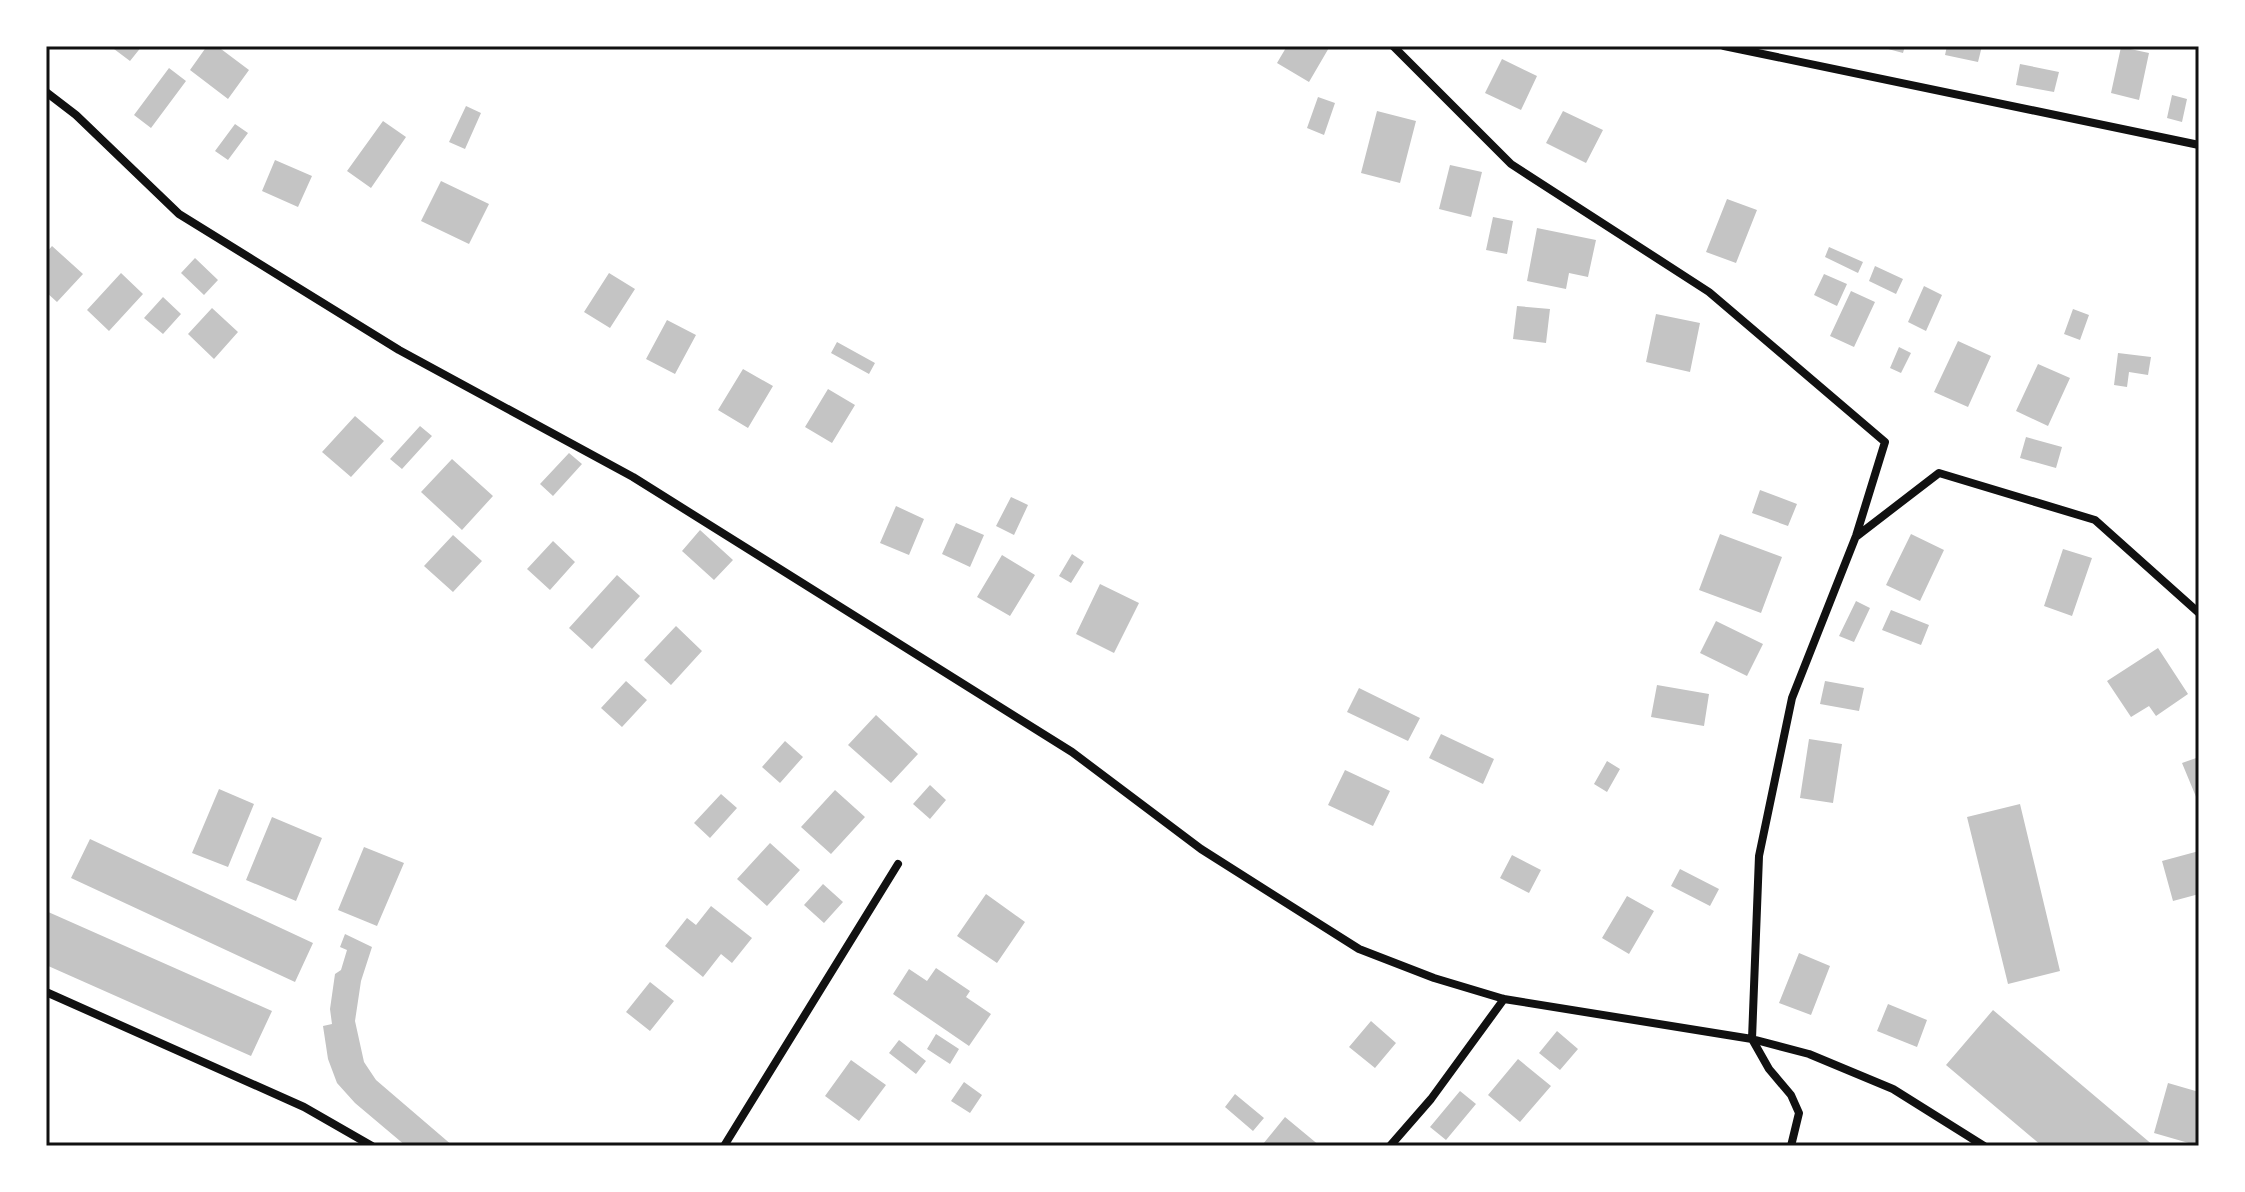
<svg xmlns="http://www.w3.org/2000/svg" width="2245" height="1192" font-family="'PT Serif',serif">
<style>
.building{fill:#c4c4c4}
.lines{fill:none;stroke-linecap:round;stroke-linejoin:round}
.minor{stroke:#111;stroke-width:8}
.neatline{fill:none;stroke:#111;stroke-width:3}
</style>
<rect width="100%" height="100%" fill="#fff"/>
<!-- building -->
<path class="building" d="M 110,46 L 142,46 L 130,61 Z
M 207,46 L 217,46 L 249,70 L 228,99 L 190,70 Z
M 1287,46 L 1330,46 L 1309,82 L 1277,63 Z
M 1877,46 L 1905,46 L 1903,53 Z
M 1947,46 L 1982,46 L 1978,62 L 1945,55 Z
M 2121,47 L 2149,53 L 2139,100 L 2111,93 Z
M 1502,59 L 1537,76 L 1521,110 L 1485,93 Z
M 2020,64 L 2059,72 L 2054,92 L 2016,85 Z
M 169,68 L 186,81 L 151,128 L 134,115 Z
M 2172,95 L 2187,99 L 2182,122 L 2167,118 Z
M 1318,97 L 1335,103 L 1324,135 L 1307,128 Z
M 466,106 L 481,113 L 465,149 L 449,142 Z
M 1377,111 L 1416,121 L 1400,183 L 1361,173 Z
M 1563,111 L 1603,130 L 1586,163 L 1546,143 Z
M 383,121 L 406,137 L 371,188 L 347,171 Z
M 235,124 L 248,133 L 228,160 L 215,151 Z
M 275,160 L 312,176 L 298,207 L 262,191 Z
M 1450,165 L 1482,172 L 1471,217 L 1439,209 Z
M 441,181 L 489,204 L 469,244 L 421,221 Z
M 1727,199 L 1757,210 L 1736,263 L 1706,252 Z
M 1493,217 L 1513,221 L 1507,254 L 1486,250 Z
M 1537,228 L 1596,240 L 1588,277 L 1569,273 L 1566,289 L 1527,281 Z
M 52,246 L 83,274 L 57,302 L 46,292 L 46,253 Z
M 1829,247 L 1863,262 L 1858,273 L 1825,257 Z
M 195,258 L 218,280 L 204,295 L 181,273 Z
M 1875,266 L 1903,279 L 1896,294 L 1869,281 Z
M 121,273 L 143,294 L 109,331 L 87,310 Z
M 609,273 L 635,289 L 610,328 L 584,312 Z
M 1824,274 L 1847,284 L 1837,306 L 1814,295 Z
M 1924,286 L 1942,295 L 1926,331 L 1908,322 Z
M 1851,291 L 1875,302 L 1854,347 L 1830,336 Z
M 163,297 L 181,314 L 163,334 L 144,318 Z
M 1517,306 L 1550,309 L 1546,343 L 1513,339 Z
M 212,308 L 238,332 L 214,359 L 188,334 Z
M 2073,309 L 2089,315 L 2080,340 L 2064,334 Z
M 1656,314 L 1700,323 L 1690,372 L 1646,362 Z
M 667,320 L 696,335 L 675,374 L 646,359 Z
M 1958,341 L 1991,356 L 1968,407 L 1934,392 Z
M 837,342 L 875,363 L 869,374 L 831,353 Z
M 1899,347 L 1911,353 L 1901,373 L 1890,368 Z
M 2118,353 L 2151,357 L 2148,375 L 2129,372 L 2127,387 L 2114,385 Z
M 2038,364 L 2070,378 L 2048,426 L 2016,411 Z
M 743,369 L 773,386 L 748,428 L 718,410 Z
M 828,389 L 855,405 L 832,443 L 805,427 Z
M 355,416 L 384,441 L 351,477 L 322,452 Z
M 420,426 L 432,436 L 402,469 L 390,459 Z
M 2026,437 L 2062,447 L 2056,468 L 2020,458 Z
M 569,453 L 582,464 L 553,496 L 540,484 Z
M 452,459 L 493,496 L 462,530 L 421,492 Z
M 1760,490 L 1797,504 L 1788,526 L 1752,513 Z
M 1011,497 L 1028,505 L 1014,535 L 996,526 Z
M 896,506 L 924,519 L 909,555 L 880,543 Z
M 956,523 L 984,535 L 970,567 L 942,554 Z
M 700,530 L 733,560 L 714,580 L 682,551 Z
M 1720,534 L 1782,557 L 1761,613 L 1699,590 Z
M 1911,534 L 1944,550 L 1920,601 L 1886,585 Z
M 453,535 L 482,561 L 453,592 L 424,566 Z
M 553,541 L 575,562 L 550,590 L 527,569 Z
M 2063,549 L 2092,558 L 2072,616 L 2044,606 Z
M 1072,554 L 1084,562 L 1071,583 L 1059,576 Z
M 1002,555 L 1035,575 L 1010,616 L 977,597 Z
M 617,575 L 640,596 L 592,649 L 569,628 Z
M 1100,584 L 1139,603 L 1114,653 L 1076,634 Z
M 1856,601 L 1870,608 L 1854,642 L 1839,636 Z
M 1891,610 L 1929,625 L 1921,645 L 1882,630 Z
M 1716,621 L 1763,644 L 1747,676 L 1700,653 Z
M 676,626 L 702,651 L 671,685 L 644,660 Z
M 2158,648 L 2188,694 L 2156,716 L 2149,706 L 2131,717 L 2107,681 Z
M 626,681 L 647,700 L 622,727 L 601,708 Z
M 1825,681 L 1864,688 L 1859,711 L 1820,704 Z
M 1657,685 L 1709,694 L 1704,726 L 1651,717 Z
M 1359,688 L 1420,718 L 1408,741 L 1347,712 Z
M 876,715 L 918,754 L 891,783 L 848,745 Z
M 1441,734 L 1494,759 L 1483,784 L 1429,758 Z
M 1809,739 L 1842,744 L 1833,803 L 1800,798 Z
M 785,741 L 803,757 L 780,783 L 762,767 Z
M 2199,757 L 2199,804 L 2182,763 Z
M 1607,761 L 1620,769 L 1607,792 L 1594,784 Z
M 1345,770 L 1390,791 L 1373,826 L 1328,805 Z
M 930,785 L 946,800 L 930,819 L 913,804 Z
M 219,789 L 254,804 L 228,867 L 192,853 Z
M 835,790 L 865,817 L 831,854 L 801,827 Z
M 721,794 L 737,808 L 710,838 L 694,823 Z
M 2020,804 L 2060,971 L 2008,984 L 1967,817 Z
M 272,817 L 322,838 L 296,901 L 246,880 Z
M 90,839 L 313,943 L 295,982 L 71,878 Z
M 770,843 L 800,870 L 767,906 L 737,879 Z
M 364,847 L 404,863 L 377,926 L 338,910 Z
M 2199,851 L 2199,894 L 2173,901 L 2162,861 Z
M 1512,855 L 1541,870 L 1529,893 L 1500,878 Z
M 1680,869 L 1719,889 L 1710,906 L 1671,886 Z
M 823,884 L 843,902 L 824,923 L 804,905 Z
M 986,894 L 1025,922 L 997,963 L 957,936 Z
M 1627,896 L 1654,911 L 1629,954 L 1602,938 Z
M 711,906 L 752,938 L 732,963 L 721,954 L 703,977 L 665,946 L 687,918 L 696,925 Z
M 46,911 L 272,1011 L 251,1056 L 46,965 Z
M 345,934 L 372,947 L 361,981 L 355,1021 L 364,1062 L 376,1080 L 453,1146 L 406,1146 L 355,1103 L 337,1083 L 328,1059 L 323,1026 L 332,1024 L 330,1009 L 335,974 L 341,970 L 347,950 L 340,947 Z
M 1799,953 L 1830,966 L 1811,1015 L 1779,1003 Z
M 936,968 L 970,991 L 966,997 L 991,1014 L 969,1046 L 893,994 L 909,969 L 927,981 Z
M 650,982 L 674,1001 L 650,1031 L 626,1012 Z
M 1888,1004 L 1927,1020 L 1917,1047 L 1877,1031 Z
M 1993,1010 L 2154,1146 L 2042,1146 L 1946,1065 Z
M 1371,1021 L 1396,1043 L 1375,1068 L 1349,1047 Z
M 1557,1031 L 1578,1049 L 1560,1070 L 1539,1053 Z
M 936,1034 L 959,1049 L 950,1064 L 927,1049 Z
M 899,1040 L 926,1061 L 916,1074 L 889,1053 Z
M 1518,1059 L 1551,1086 L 1520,1122 L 1488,1095 Z
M 851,1060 L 886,1085 L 859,1121 L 825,1096 Z
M 964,1082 L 982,1095 L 970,1113 L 951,1101 Z
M 2168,1083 L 2199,1092 L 2199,1146 L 2154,1133 Z
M 1460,1091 L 1476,1104 L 1446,1140 L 1430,1127 Z
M 1235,1094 L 1264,1118 L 1253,1131 L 1225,1107 Z
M 1285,1117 L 1320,1146 L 1263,1144 Z"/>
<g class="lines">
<!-- minor -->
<path class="minor" d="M 1393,46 L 1511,164 L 1709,292 L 1885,442 L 1856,536 L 1792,698 L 1759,856 L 1752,1039 L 1769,1069 L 1791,1095 L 1799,1113 L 1791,1146
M 1724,46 L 2199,145
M 46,92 L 76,115 L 179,214 L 399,350 L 633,477 L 1072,752 L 1201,849 L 1359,949 L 1434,978 L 1504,999 L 1752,1039 L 1809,1054 L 1893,1089 L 1984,1146
M 1857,536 L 1939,473 L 2095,520 L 2199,613
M 46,992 L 304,1107 L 372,1146
M 724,1146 L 898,864
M 1390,1146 L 1431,1099 L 1504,999"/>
</g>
<!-- border -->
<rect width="2245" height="1192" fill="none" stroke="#ffffff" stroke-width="96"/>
<rect x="48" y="48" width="2149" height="1096" class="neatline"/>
</svg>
